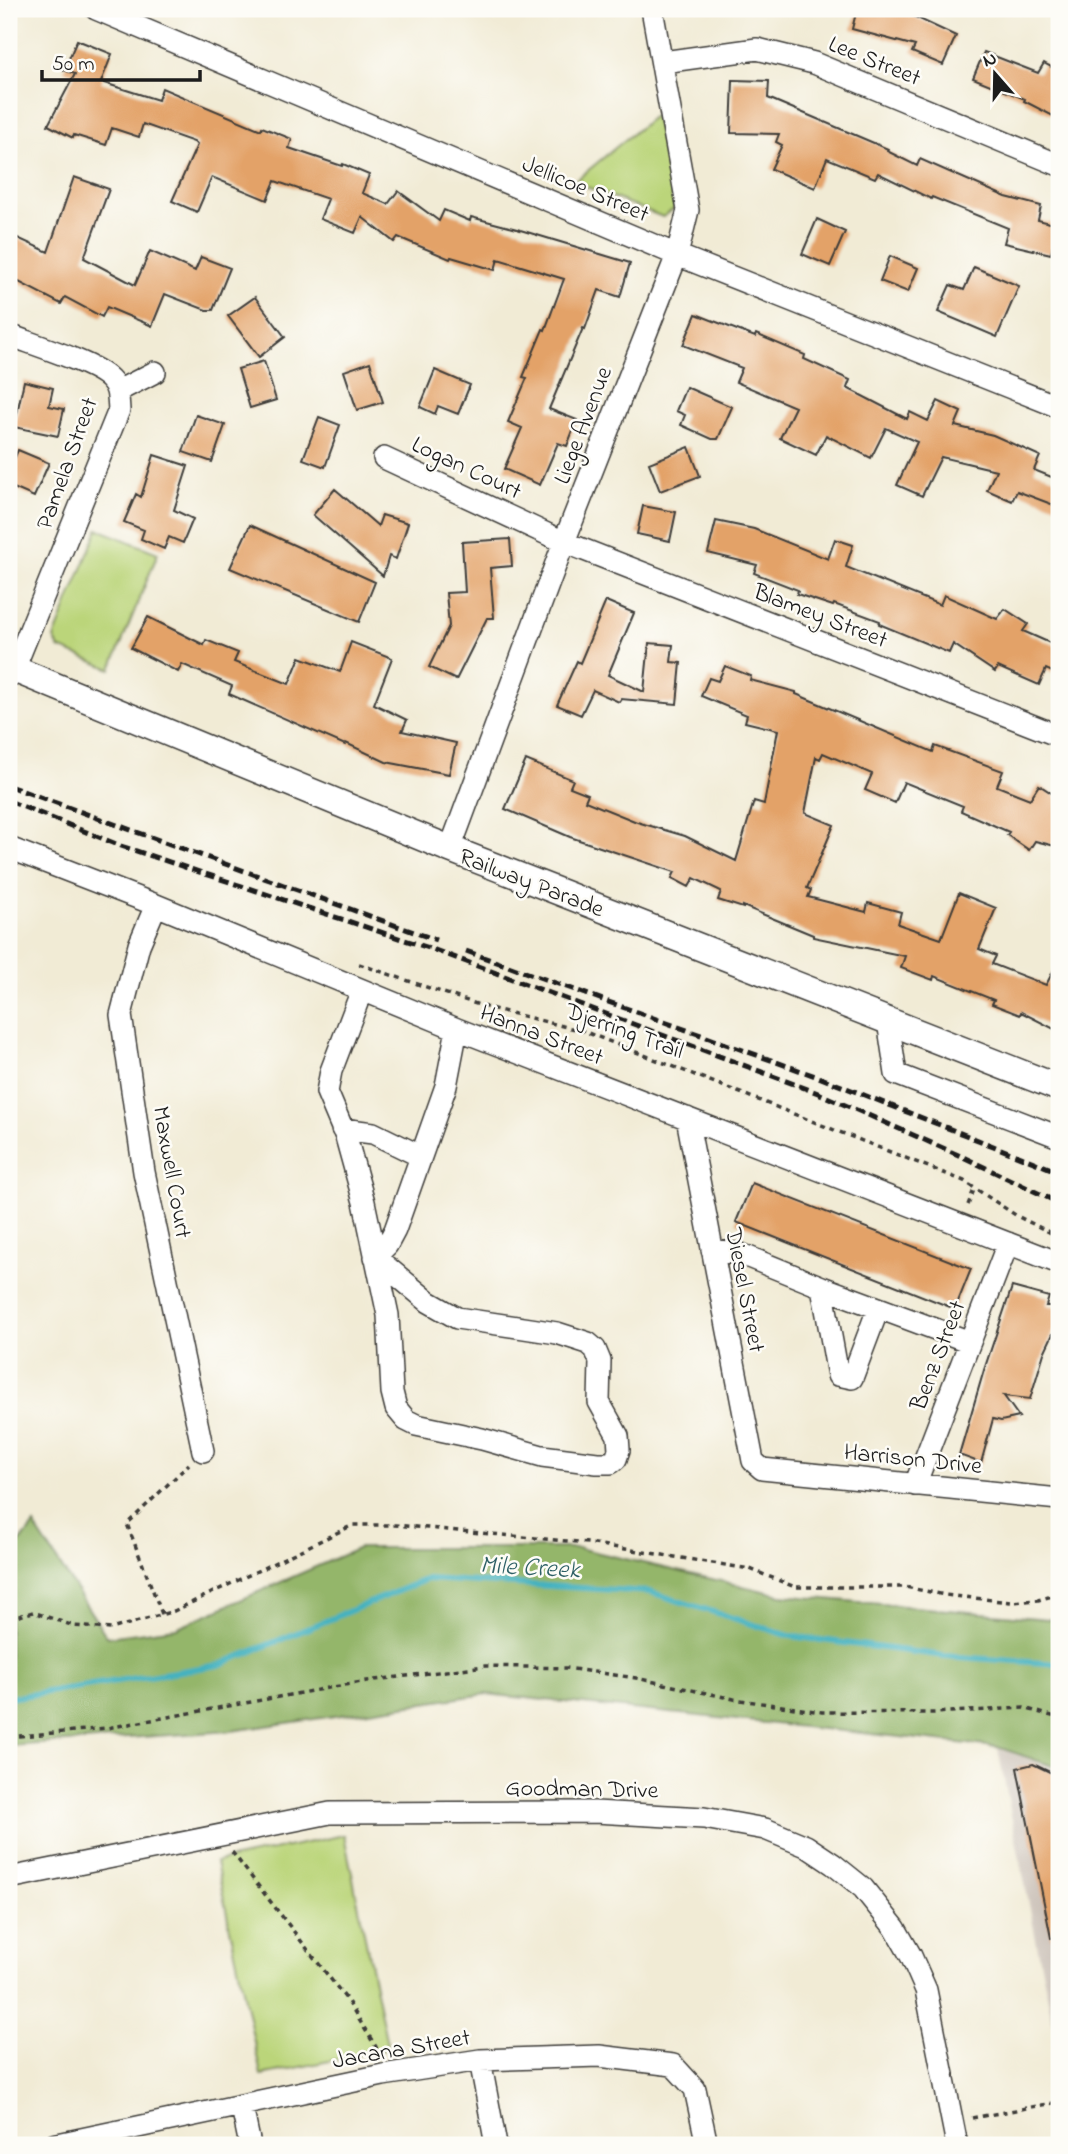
<svg xmlns="http://www.w3.org/2000/svg" width="1068" height="2154" font-family="'Indie Flower',sans-serif">
<style>
.industrial{fill:#ccc2b9}
.green{fill:#bbd57a;stroke:#6c784b;stroke-width:2}
.forest{fill:#94b66a;stroke:#586943;stroke-width:2}
.lines{fill:none;stroke-linecap:round;stroke-linejoin:round}
.stream{stroke:#44b2c0;stroke-width:6}
.building{fill:#e3a268}
.minor-casing{stroke:#3c3b38;stroke-width:24}
.major-casing{stroke:#3c3b38;stroke-width:29}
.path{stroke:#3c3b38;stroke-width:3.5;stroke-dasharray:5 5;stroke-linecap:butt}
.minor{stroke:#fff;stroke-width:21}
.major{stroke:#fff;stroke-width:26}
.rail{stroke:#1c1c1c;stroke-width:5;stroke-dasharray:10 5;stroke-linecap:butt}
.labels{text-anchor:middle;stroke-width:5;stroke-linejoin:round;paint-order:stroke}
.street-label{font-size:24px;fill:#1c1c1c;stroke:#fdfcf7}
.water-label{font-size:26px;font-style:italic;fill:#2e6066;stroke:#fdfcf7}
</style>
<rect width="100%" height="100%" fill="#fdfcf7"/>
<filter id="ink" filterUnits="userSpaceOnUse"><feTurbulence type="fractalNoise" baseFrequency=".0143" numOctaves="2"/><feDisplacementMap in="SourceGraphic" scale="14" xChannelSelector="R" yChannelSelector="G"/><feConvolveMatrix kernelMatrix="1 2 1 2 8 2 1 2 1" color-interpolation-filters="sRGB"/></filter>
<filter id="wash" filterUnits="userSpaceOnUse"><feTurbulence type="fractalNoise" baseFrequency=".00686" numOctaves="4" result="noise"/><feDisplacementMap in="SourceGraphic" scale="28" xChannelSelector="R" yChannelSelector="G"/><feGaussianBlur stdDeviation="1.57" result="paint"/><feColorMatrix in="noise" values="0 0 0 0 0 0 0 0 0 0 0 0 0 0 0 0 0 1.4 0 .05"/><feComposite in="paint" operator="in"/></filter>
<g filter="url(#wash)">
<rect width="100%" height="100%" fill="#f1ebd5"/>
<!-- industrial -->
<path class="industrial" d="M 998,1749 L 1059,1770 L 1059,2054 Z"/>
<!-- green -->
<path class="green" d="M 655,115 L 675,208 L 663,217 L 574,182 Z
M 98,529 L 158,553 L 111,669 L 59,648 L 54,638 Z
M 344,1835 L 388,2049 L 261,2075 L 216,1862 Z"/>
<!-- forest -->
<path class="forest" d="M 34,1525 L 107,1637 L 176,1628 L 359,1548 L 578,1548 L 781,1595 L 1059,1620 L 1059,1768 L 997,1747 L 486,1694 L 231,1731 L 9,1746 L 9,1556 Z"/>
<g class="lines">
<!-- stream -->
<path class="stream" d="M 9,1698 L 219,1665 L 427,1579 L 650,1592 L 790,1636 L 945,1656 L 1059,1664"/>
</g>
<g id="blocks">
<!-- building -->
<path class="building" d="M 857,9 L 917,9 L 915,17 L 956,36 L 943,65 L 912,52 L 915,46 L 852,29 Z
M 77,40 L 112,54 L 101,82 L 158,100 L 162,88 L 261,130 L 262,127 L 292,139 L 289,148 L 342,166 L 343,164 L 369,175 L 362,193 L 388,204 L 398,191 L 439,221 L 444,210 L 470,221 L 471,217 L 517,229 L 630,263 L 620,297 L 599,290 L 585,329 L 583,328 L 549,409 L 577,420 L 567,446 L 558,443 L 540,485 L 504,469 L 522,428 L 508,422 L 527,378 L 523,377 L 543,329 L 545,330 L 564,279 L 498,259 L 495,270 L 451,257 L 450,259 L 398,237 L 394,242 L 362,217 L 355,233 L 320,219 L 328,199 L 275,181 L 267,200 L 212,177 L 197,212 L 172,201 L 197,145 L 194,142 L 143,124 L 139,137 L 112,128 L 106,145 L 74,135 L 73,138 L 48,125 L 75,74 L 64,70 Z
M 984,52 L 1038,73 L 1044,63 L 1059,71 L 1059,104 L 1053,116 L 1024,101 L 1025,99 L 973,78 Z
M 733,80 L 769,81 L 768,98 L 888,149 L 887,151 L 917,166 L 920,159 L 1006,197 L 1041,206 L 1038,220 L 1058,225 L 1051,254 L 1004,243 L 1008,228 L 932,197 L 931,199 L 878,173 L 875,178 L 827,158 L 815,188 L 771,169 L 782,145 L 776,142 L 779,134 L 731,133 Z
M 74,177 L 109,189 L 84,258 L 135,285 L 150,251 L 195,271 L 201,257 L 230,268 L 213,310 L 206,310 L 165,294 L 152,326 L 107,307 L 102,317 L 65,297 L 61,304 L 9,277 L 9,234 L 48,252 Z
M 817,219 L 845,232 L 830,266 L 802,254 Z
M 890,256 L 918,268 L 908,292 L 880,281 Z
M 974,267 L 1019,286 L 997,337 L 938,312 L 950,285 L 964,290 Z
M 255,297 L 285,337 L 259,357 L 228,316 Z
M 696,314 L 755,337 L 756,334 L 805,355 L 804,359 L 850,380 L 847,388 L 907,419 L 910,412 L 928,421 L 938,401 L 961,412 L 955,426 L 993,435 L 1040,456 L 1034,470 L 1059,480 L 1059,507 L 1017,491 L 1012,501 L 987,490 L 996,470 L 941,457 L 922,496 L 897,485 L 917,442 L 886,428 L 871,458 L 826,435 L 816,455 L 780,438 L 795,407 L 736,382 L 742,368 L 683,345 Z
M 264,361 L 276,400 L 250,408 L 238,369 Z
M 370,362 L 383,402 L 357,410 L 344,371 Z
M 435,370 L 470,385 L 458,414 L 438,406 L 435,414 L 420,407 Z
M 24,381 L 53,388 L 49,406 L 64,409 L 58,436 L 14,427 Z
M 686,387 L 732,407 L 718,439 L 712,439 L 681,425 L 685,415 L 676,411 Z
M 196,415 L 225,425 L 212,462 L 183,452 Z
M 319,417 L 340,425 L 325,467 L 303,459 Z
M 689,447 L 700,476 L 660,491 L 649,463 Z
M 18,450 L 49,463 L 34,497 L 9,486 L 9,471 Z
M 154,455 L 188,466 L 174,510 L 193,519 L 183,543 L 169,537 L 164,549 L 141,539 L 144,530 L 124,522 L 136,494 L 141,497 Z
M 335,489 L 378,526 L 382,515 L 408,523 L 396,559 L 389,556 L 383,576 L 313,515 Z
M 643,506 L 676,512 L 670,541 L 637,534 Z
M 716,521 L 754,529 L 828,559 L 835,539 L 853,545 L 846,567 L 940,605 L 944,595 L 997,619 L 1005,609 L 1028,624 L 1023,631 L 1059,647 L 1059,675 L 1046,669 L 1039,685 L 998,667 L 995,672 L 953,644 L 949,653 L 879,624 L 880,621 L 834,604 L 833,606 L 797,594 L 798,590 L 754,573 L 757,565 L 708,553 Z
M 250,525 L 375,582 L 359,622 L 230,568 Z
M 510,539 L 512,566 L 490,568 L 494,618 L 487,618 L 456,680 L 429,667 L 449,626 L 446,593 L 465,592 L 462,542 Z
M 606,601 L 634,613 L 608,675 L 644,692 L 649,643 L 673,645 L 671,662 L 681,663 L 677,704 L 621,699 L 619,702 L 593,690 L 581,715 L 557,705 L 577,661 L 580,663 Z
M 148,617 L 204,645 L 206,640 L 238,653 L 234,662 L 289,684 L 300,657 L 340,672 L 351,642 L 392,658 L 374,704 L 407,720 L 402,731 L 456,743 L 449,774 L 386,762 L 346,743 L 345,745 L 229,694 L 232,686 L 182,664 L 178,672 L 131,648 Z
M 725,666 L 751,676 L 750,680 L 796,692 L 796,694 L 933,752 L 935,746 L 1003,771 L 997,786 L 1030,799 L 1039,785 L 1059,798 L 1059,847 L 1035,841 L 1029,850 L 1007,835 L 1009,832 L 961,811 L 963,806 L 904,782 L 895,803 L 865,790 L 872,774 L 823,753 L 820,759 L 816,757 L 805,813 L 834,825 L 807,888 L 811,890 L 808,897 L 866,912 L 868,903 L 901,912 L 898,924 L 941,939 L 959,893 L 996,908 L 979,949 L 996,956 L 992,964 L 1046,985 L 1059,960 L 1059,1019 L 1054,1029 L 1021,1012 L 1020,1015 L 992,1004 L 994,1000 L 934,976 L 933,980 L 901,968 L 905,956 L 813,937 L 813,935 L 743,906 L 743,908 L 718,900 L 721,891 L 694,878 L 689,887 L 672,878 L 675,872 L 570,837 L 505,809 L 526,760 L 573,780 L 570,787 L 588,794 L 585,801 L 637,822 L 685,836 L 736,861 L 754,801 L 764,804 L 778,730 L 745,722 L 747,715 L 701,696 L 709,678 L 718,681 Z
M 752,1183 L 971,1269 L 955,1309 L 736,1222 Z
M 1012,1287 L 1049,1297 L 1046,1306 L 1059,1306 L 1059,1321 L 1044,1353 L 1030,1399 L 1004,1396 L 1019,1417 L 1001,1421 L 993,1419 L 981,1463 L 959,1455 L 984,1370 Z
M 1033,1764 L 1054,1774 L 1059,1798 L 1059,1938 L 1051,1938 L 1017,1768 Z"/>
</g>
</g>
<g filter="url(#ink)">
<use href="#blocks" fill-opacity="0" stroke="#3c3b38" stroke-width="2"/>
<g class="lines">
<!-- minor casing -->
<g class="minor-casing">
<path id="minor" d="M 96,9 L 677,255 L 1059,407
M 663,62 L 757,49 L 814,63 L 1059,165
M 9,335 C 32,344 95,363 110,379 C 119,388 118,398 119,410 L 14,669
M 118,391 L 155,372
M 384,458 L 564,542 L 1059,736
M 9,848 L 156,905 L 457,1029 L 1059,1263
M 450,849 L 564,542 L 677,255 L 688,210 L 652,9
M 156,905 L 139,945 L 121,1015 L 144,1172 L 203,1451
M 362,990 L 331,1071 L 327,1092 L 346,1137 L 364,1202 L 388,1315 L 392,1392 L 396,1408 L 406,1420 L 416,1425 L 482,1439 L 542,1456 L 597,1463 L 611,1463 L 616,1459 L 619,1450 L 618,1436 L 599,1402 L 600,1361 L 595,1349 L 588,1343 L 557,1333 L 457,1318 L 429,1302 L 375,1257
M 888,1021 L 896,1074 L 1059,1137
M 687,1118 L 753,1461 L 762,1469 L 1059,1499
M 342,1129 L 373,1133 L 420,1156
M 712,1250 L 741,1254 L 822,1287 L 970,1342
M 375,1257 L 387,1245 L 395,1230 L 446,1086 L 457,1029
M 822,1287 L 838,1375 L 852,1378 L 878,1309
M 915,1485 L 1008,1243
M 9,1878 L 330,1813 L 595,1812 L 704,1818 L 765,1829 L 806,1846 L 833,1864 L 863,1888 L 895,1928 L 911,1956 L 926,1990 L 957,2145
M 480,2060 L 496,2145
M 242,2107 L 250,2145
M 53,2145 L 383,2075 L 480,2060 L 599,2056 L 673,2065 L 695,2089 L 707,2145"/>
</g>
<!-- major casing -->
<g class="major-casing">
<path id="major" d="M 9,667 L 450,849 L 1059,1088"/>
</g>
<!-- path -->
<path class="path" d="M 359,964 L 482,1006 L 583,1031 L 964,1181 L 1017,1216 L 1059,1237
M 968,1205 L 975,1187
M 162,1614 L 127,1524 L 189,1464
M 9,1619 L 33,1612 L 74,1626 L 111,1629 L 174,1611 L 353,1525 L 395,1525 L 588,1543 L 750,1569 L 795,1587 L 905,1587 L 945,1595 L 1011,1602 L 1038,1600 L 1059,1594
M 9,1737 L 107,1728 L 367,1681 L 485,1666 L 566,1668 L 636,1678 L 734,1699 L 822,1712 L 933,1713 L 1024,1708 L 1059,1718
M 232,1852 L 347,2000 L 376,2047 L 378,2055
M 972,2118 L 1059,2102"/>
<!-- minor -->
<use href="#minor" class="minor"/>
<!-- major -->
<use href="#major" class="major"/>
<!-- rail -->
<path class="rail" d="M 9,786 L 436,940
M 9,801 L 121,846 L 432,949 L 818,1093 L 963,1157 L 1059,1203
M 466,951 L 821,1078 L 1059,1172"/>
</g>
</g>
<g class="labels">
<!-- street labels -->
<g class="street-label">
<text transform="translate(875 60) rotate(22)" y="8">Lee Street</text>
<text transform="translate(586 188) rotate(23)" y="8">Jellicoe Street</text>
<text transform="translate(582 425) rotate(-69)" y="8">Liege Avenue</text>
<text transform="translate(66 463) rotate(-70)" y="8">Pamela Street</text>
<text transform="translate(467 467) rotate(25)" y="8">Logan Court</text>
<text transform="translate(821 615) rotate(21)" y="8">Blamey Street</text>
<text transform="translate(532 882) rotate(21)" y="8">Railway Parade</text>
<text transform="translate(625 1030) rotate(20)" y="8">Djerring Trail</text>
<text transform="translate(542 1034) rotate(21)" y="8">Hanna Street</text>
<text transform="translate(173 1172) rotate(80)" y="8">Maxwell Court</text>
<text transform="translate(746 1290) rotate(79)" y="8">Diesel Street</text>
<text transform="translate(937 1355) rotate(-69)" y="8">Benz Street</text>
<text transform="translate(913 1458) rotate(6)" y="8">Harrison Drive</text>
<text transform="translate(582 1788) rotate(1)" y="8">Goodman Drive</text>
<text transform="translate(401 2048) rotate(-10)" y="8">Jacana Street</text>
</g>
<!-- water labels -->
<g class="water-label">
<text transform="translate(530 1566) rotate(3)" y="9">Mile Creek</text>
</g>
</g>
<!-- margin -->
<rect width="1068" height="2154" fill="none" stroke="#fdfcf7" stroke-width="35"/>
<!-- north arrow -->
<g transform="translate(995 74) rotate(340)" stroke="#fdfcf7" stroke-width="5" paint-order="stroke">
<path d="M0-5L12 26L0 18L-12 26Z" fill="#1c1c1c"/>
<text y="-10" font-size="19" font-weight="bold" text-anchor="middle" fill="#1c1c1c">N</text>
</g>
<!-- scale -->
<path d="M42 70v10h158v-10" fill="none" stroke="#1c1c1c" stroke-width="3.5"/>
<text x="52" y="70" font-size="21" fill="#1c1c1c" stroke="#fdfcf7" stroke-width="5" paint-order="stroke">50 m</text>
</svg>
